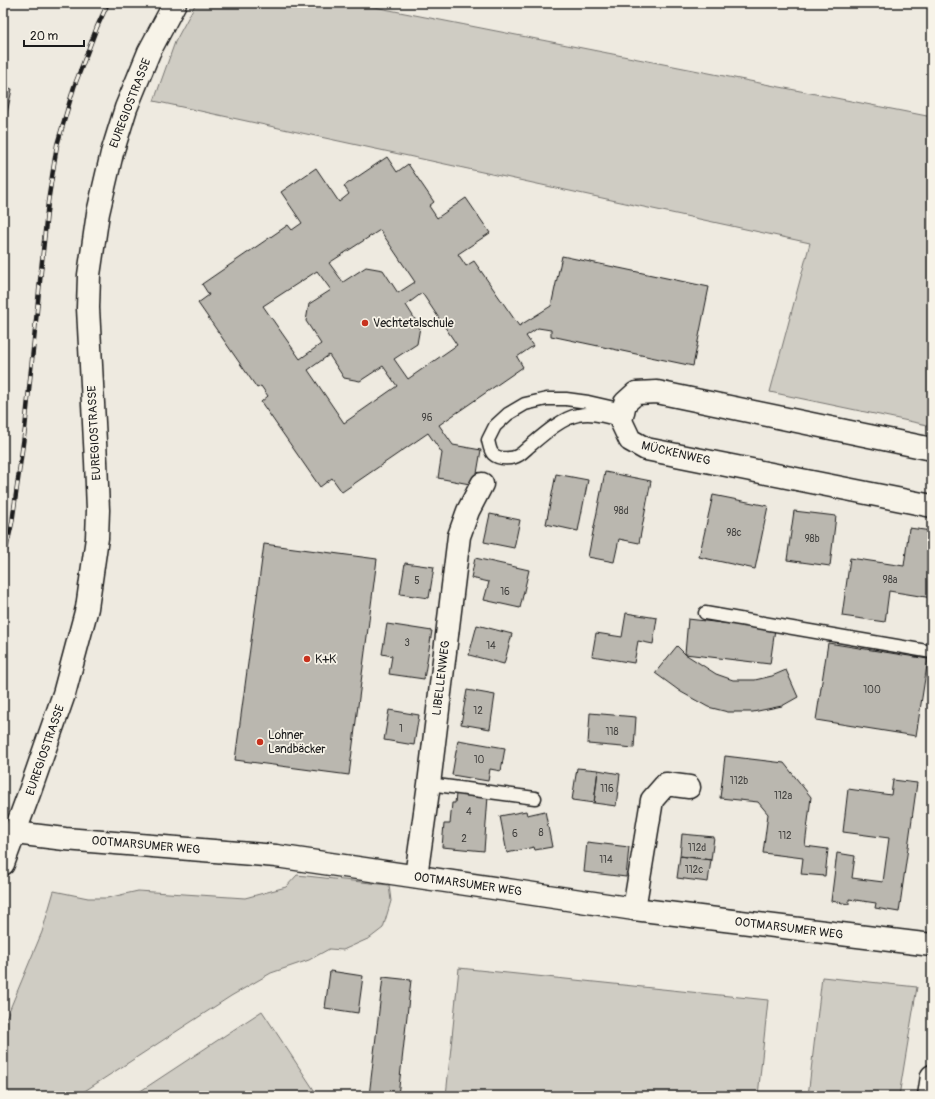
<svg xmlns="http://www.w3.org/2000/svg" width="935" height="1099" font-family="Pangolin,sans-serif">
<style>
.green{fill:#cfccc3;stroke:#767470}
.building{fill:#bab7af;stroke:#1c1c1c;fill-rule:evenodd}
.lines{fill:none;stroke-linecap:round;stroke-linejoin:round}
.service-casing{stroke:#1c1c1c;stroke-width:15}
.minor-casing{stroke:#1c1c1c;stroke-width:25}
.tertiary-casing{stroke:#1c1c1c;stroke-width:25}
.secondary-casing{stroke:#1c1c1c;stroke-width:25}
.service{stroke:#f7f3e8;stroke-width:12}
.minor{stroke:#f7f3e8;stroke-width:22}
.tertiary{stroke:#f7f3e8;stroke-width:22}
.secondary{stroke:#f7f3e8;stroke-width:22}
.rail-casing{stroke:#1c1c1c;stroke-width:4.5}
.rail{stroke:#f7f3e8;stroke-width:3;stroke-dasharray:9;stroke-linecap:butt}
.poi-dot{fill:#c8321e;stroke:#f7f3e8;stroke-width:1.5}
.labels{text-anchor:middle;stroke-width:3.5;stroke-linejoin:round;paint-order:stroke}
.number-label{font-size:10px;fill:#444341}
.street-label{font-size:12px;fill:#1c1c1c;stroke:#f7f3e8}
.poi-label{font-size:12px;fill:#1c1c1c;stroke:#f7f3e8;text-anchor:start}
</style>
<rect width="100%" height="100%" fill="#eeeae0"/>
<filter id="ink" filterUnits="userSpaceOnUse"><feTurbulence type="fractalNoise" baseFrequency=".025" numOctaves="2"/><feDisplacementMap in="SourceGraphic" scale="8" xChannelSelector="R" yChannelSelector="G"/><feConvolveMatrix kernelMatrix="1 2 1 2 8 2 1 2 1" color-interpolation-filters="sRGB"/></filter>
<g filter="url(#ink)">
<!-- green -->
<path class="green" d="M 196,3 L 354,3 L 932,117 L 932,426 L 770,392 L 810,243 L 154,101 L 175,42 Z
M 297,875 L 389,885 L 391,901 L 383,928 L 370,938 L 343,950 L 329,949 L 309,960 L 271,973 L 231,996 L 77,1096 L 3,1096 L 3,1021 L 7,1016 L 42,932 L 54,891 L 88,898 L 107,898 L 138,891 L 245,898 L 286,887 Z
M 459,968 L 768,1000 L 758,1096 L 446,1096 Z
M 822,977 L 917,987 L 899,1096 L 808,1096 Z
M 262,1011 L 318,1096 L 133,1096 Z"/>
<!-- building -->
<path class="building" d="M 3,87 L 12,89 L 3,133 Z
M 387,157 L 397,172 L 408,164 L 434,202 L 429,206 L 437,218 L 466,198 L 490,233 L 458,254 L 466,266 L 474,261 L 519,326 L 551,306 L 562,256 L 709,287 L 693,366 L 551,336 L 551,330 L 538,328 L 526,336 L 533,346 L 517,357 L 523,367 L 439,425 L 453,445 L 481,450 L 475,485 L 438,478 L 442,453 L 428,433 L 342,492 L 332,478 L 320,487 L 261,402 L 268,396 L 261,386 L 257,388 L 198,303 L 209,295 L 202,284 L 288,225 L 292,230 L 302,223 L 281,192 L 316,168 L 339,202 L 349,194 L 344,186 ZM 380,230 L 415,282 L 398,293 L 383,270 L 366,267 L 343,282 L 329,263 ZM 317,271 L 331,290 L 309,304 L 306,321 L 321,344 L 300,359 L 263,306 ZM 422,293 L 457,345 L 408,379 L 394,359 L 417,344 L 420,327 L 406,305 ZM 329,355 L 344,378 L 360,381 L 383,366 L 397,386 L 344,423 L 308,370 Z
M 3,161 L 6,161 L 5,178 L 3,178 Z
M 605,472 L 651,481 L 639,543 L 619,539 L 614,562 L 588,557 Z
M 556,474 L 588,480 L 578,531 L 546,524 Z
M 713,495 L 768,506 L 755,569 L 699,557 Z
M 794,511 L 836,516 L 830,566 L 787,560 Z
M 490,514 L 520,520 L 514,548 L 484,542 Z
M 909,528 L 932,531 L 932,598 L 889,591 L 885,622 L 842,616 L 850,558 L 904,566 Z
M 264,544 L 377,559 L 349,775 L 235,760 Z
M 475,558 L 529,570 L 520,608 L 484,600 L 489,582 L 471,578 Z
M 405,563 L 434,567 L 429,598 L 400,594 Z
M 626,613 L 657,618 L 653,644 L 638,641 L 634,663 L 592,656 L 596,633 L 622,637 Z
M 688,619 L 775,629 L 770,664 L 685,654 Z
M 387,624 L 432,631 L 424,679 L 389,674 L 392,656 L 382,654 Z
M 477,625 L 512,634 L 504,664 L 469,655 Z
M 828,643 L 928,659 L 916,736 L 816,720 Z
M 677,646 L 685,654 L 716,674 L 733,680 L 755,680 L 772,676 L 786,670 L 798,697 L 782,706 L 753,712 L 728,712 L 708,707 L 681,692 L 655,673 Z
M 467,690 L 495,695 L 490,729 L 461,724 Z
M 389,710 L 419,715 L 414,745 L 384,740 Z
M 590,713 L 636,717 L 634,748 L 588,744 Z
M 458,740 L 505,748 L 501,771 L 490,769 L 488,781 L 452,775 Z
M 725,756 L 784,763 L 811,797 L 805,846 L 828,849 L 825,876 L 801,874 L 803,858 L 763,853 L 768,814 L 758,802 L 720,798 Z
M 577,768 L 598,770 L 594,803 L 572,800 Z
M 598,770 L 620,774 L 616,806 L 594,803 Z
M 893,780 L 917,783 L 899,912 L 875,908 L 876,903 L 849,899 L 849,904 L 831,901 L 837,853 L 855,856 L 852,878 L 883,882 L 889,838 L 843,832 L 848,789 L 891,795 Z
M 456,794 L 488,796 L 484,851 L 442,847 L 444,824 L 450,824 L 452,803 L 455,803 Z
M 526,811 L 527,815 L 545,811 L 552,847 L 535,850 L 534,847 L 507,853 L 500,816 Z
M 682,834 L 714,837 L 711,860 L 680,856 Z
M 587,842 L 629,847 L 626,877 L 584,872 Z
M 680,856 L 711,860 L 708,882 L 677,878 Z
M 330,971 L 363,976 L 358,1013 L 325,1008 Z
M 383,977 L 411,980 L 398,1096 L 369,1096 Z"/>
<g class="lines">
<!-- service casing -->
<g class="service-casing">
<path id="service" d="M 621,421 C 607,416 592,412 578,415 C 562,418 544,434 531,445 C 527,448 524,452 519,455 C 513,459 499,460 493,454 C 490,451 489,444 488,440 L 495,426 L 508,414 L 525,404 L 547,399 L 566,399 L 588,402 L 623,410
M 705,613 L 932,652
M 429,784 L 535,798"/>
</g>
<!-- minor casing -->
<g class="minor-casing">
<path id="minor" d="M 932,449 L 657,392 L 636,393 L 625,403 L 621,421 L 630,440 L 646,449 L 932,506
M 416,876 L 429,784 L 459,536 L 468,511 L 482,484
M 634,909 L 652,800 L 666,784 L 689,787
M 929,1096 L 932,1076"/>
</g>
<!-- tertiary casing -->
<g class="tertiary-casing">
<path id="tertiary" d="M 15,833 L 65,839 L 276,856 L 514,891 L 634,909 L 932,945"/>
</g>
<!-- secondary casing -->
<g class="secondary-casing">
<path id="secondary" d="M 3,864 L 30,791 L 64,694 L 87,608 L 97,538 L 98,510 L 96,461 L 88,308 L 89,275 L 98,213 L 112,153 L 126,108 L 149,52 L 175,3"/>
</g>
<!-- service -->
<use href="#service" class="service"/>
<!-- minor -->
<use href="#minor" class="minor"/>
<!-- tertiary -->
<use href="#tertiary" class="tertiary"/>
<!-- secondary -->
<use href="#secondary" class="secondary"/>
<!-- rail casing -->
<g class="rail-casing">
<path id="rail" d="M 3,562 L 12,523 L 25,429 L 48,202 L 57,145 L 74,87 L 97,27 L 108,3"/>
</g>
<!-- rail -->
<use href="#rail" class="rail"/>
</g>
</g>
<!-- markers -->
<g class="poi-dot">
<circle cx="365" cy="323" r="4"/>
<circle cx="307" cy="659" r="4"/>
<circle cx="260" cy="742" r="4"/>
</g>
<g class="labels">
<!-- number labels -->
<g class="number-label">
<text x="427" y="421">96</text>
<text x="621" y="514">98d</text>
<text x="734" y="536">98c</text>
<text x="812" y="542">98b</text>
<text x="890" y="583">98a</text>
<text x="417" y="584">5</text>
<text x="505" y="595">16</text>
<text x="407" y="646">3</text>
<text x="491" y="649">14</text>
<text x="872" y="693">100</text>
<text x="478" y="714">12</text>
<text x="401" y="732">1</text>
<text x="612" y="735">118</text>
<text x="479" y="763">10</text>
<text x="739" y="784">112b</text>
<text x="607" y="792">116</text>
<text x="783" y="799">112a</text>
<text x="469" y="815">4</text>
<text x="541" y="836">8</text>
<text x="515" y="837">6</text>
<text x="785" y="839">112</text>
<text x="464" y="842">2</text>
<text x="697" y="851">112d</text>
<text x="606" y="863">114</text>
<text x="694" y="873">112c</text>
</g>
<!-- street labels -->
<g class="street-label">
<text transform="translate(130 103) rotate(-69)" y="4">EUREGIOSTRASSE</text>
<text transform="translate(94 433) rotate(-93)" y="4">EUREGIOSTRASSE</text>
<text transform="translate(676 453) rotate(13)" y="4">MÜCKENWEG</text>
<text transform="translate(441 678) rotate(-83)" y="4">LIBELLENWEG</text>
<text transform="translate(45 750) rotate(-71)" y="4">EUREGIOSTRASSE</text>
<text transform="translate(146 845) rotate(5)" y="4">OOTMARSUMER WEG</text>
<text transform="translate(468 884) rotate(8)" y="4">OOTMARSUMER WEG</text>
<text transform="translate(789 928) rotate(7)" y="4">OOTMARSUMER WEG</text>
</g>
<!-- poi labels -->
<g class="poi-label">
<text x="373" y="327">Vechtetalschule</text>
<text x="315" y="663">K+K</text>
<text x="268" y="739">Lohner<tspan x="268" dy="14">Landbäcker</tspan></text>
</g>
</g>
<!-- margin -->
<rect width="935" height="1099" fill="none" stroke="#f7f3e8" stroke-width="16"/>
<rect x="8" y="8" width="919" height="1083" fill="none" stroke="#1c1c1c" stroke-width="1.5" filter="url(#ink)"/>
<!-- scale -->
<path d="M24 40v6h60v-6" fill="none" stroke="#1c1c1c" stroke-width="2"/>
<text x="30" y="40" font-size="12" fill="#1c1c1c" stroke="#f7f3e8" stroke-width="3" paint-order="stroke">20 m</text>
</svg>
